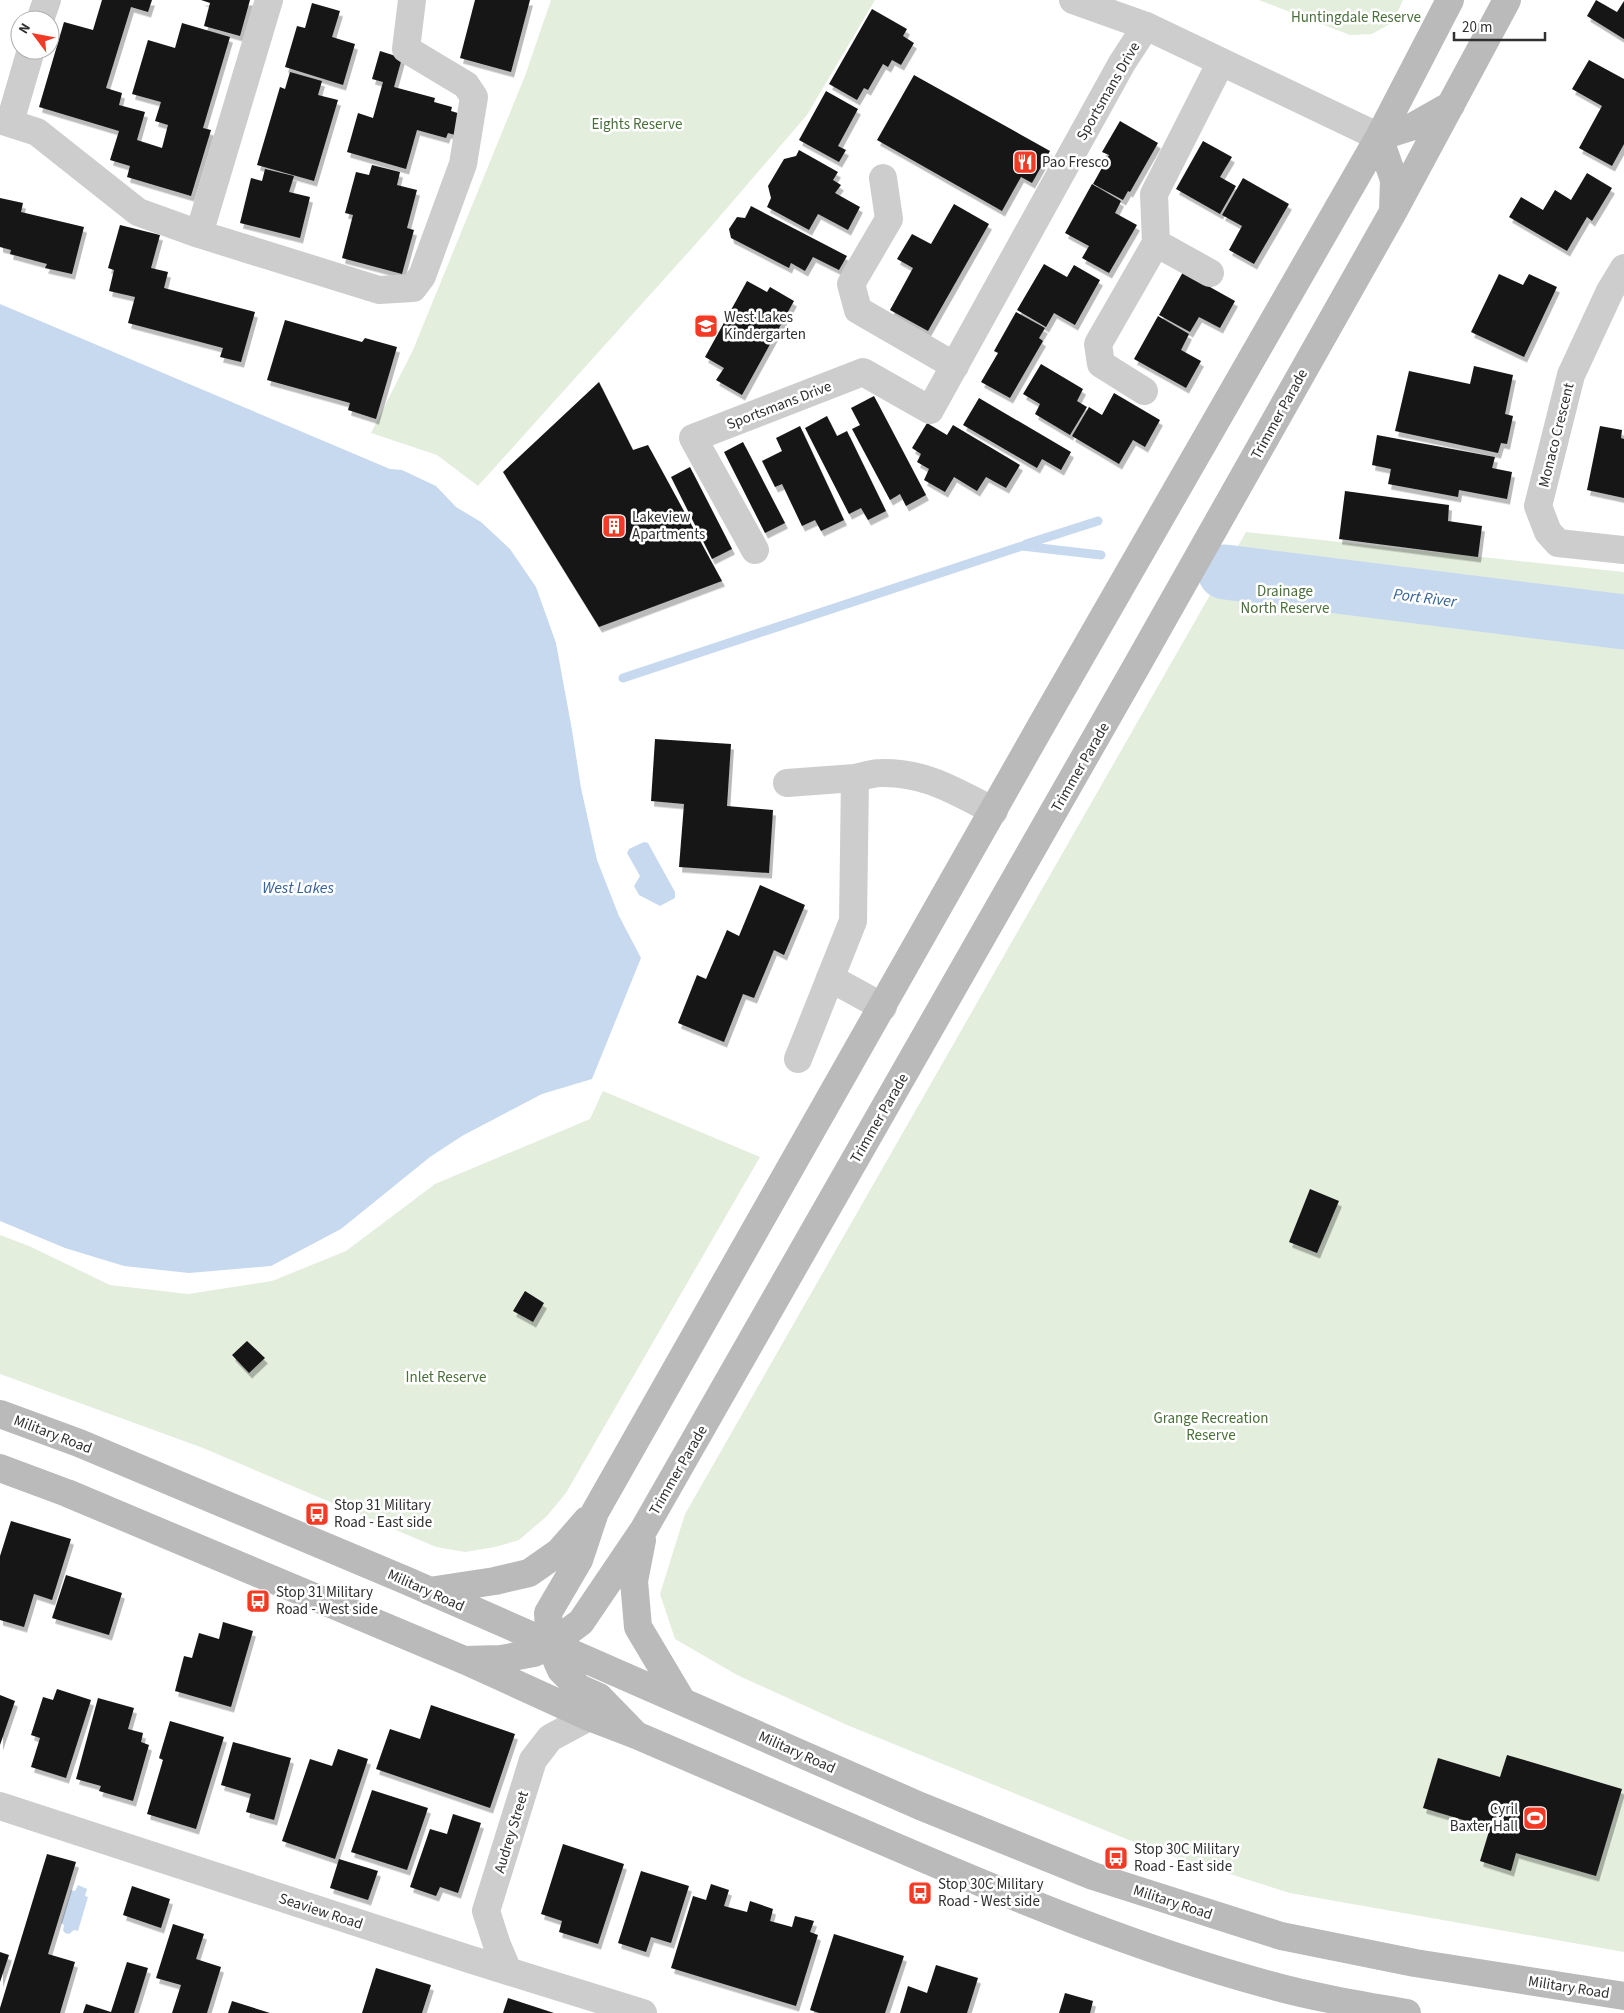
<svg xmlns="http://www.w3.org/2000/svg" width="1624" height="2013" font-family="'Source Sans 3',sans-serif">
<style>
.green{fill:#e3eedd}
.water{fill:#c7d9ef}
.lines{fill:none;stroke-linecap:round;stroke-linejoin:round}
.stream{stroke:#c7d9ef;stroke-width:9}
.river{stroke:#c7d9ef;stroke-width:55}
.building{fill:#171717;filter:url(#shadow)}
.minor{stroke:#cdcdcd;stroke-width:28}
.tertiary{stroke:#cdcdcd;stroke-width:28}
.secondary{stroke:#bababa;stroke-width:28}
.labels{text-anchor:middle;stroke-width:5;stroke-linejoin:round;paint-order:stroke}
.park-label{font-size:15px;fill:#496f39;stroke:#fff}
.street-label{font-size:15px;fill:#303030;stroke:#fff}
.poi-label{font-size:15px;fill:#303030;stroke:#fff;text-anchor:start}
.water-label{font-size:16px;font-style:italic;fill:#366199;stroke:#fff}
</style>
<defs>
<filter id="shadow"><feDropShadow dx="3" dy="5.5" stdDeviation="0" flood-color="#0004"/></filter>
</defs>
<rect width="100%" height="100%" fill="#fff"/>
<!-- green -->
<path class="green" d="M 551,0 L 875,0 L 807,115 L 702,237 L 478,486 L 437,455 L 371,433 L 413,350 L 525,76 Z
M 1259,0 L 1403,0 L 1393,22 L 1372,34 L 1350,35 Z
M 1246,532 L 1624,572 L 1624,1952 L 1290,1893 L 1156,1851 L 847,1725 L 737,1675 L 675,1639 L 660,1594 L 685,1514 Z
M 603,1091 L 760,1157 L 566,1493 L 547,1516 L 519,1540 L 495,1547 L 465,1552 L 436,1547 L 203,1448 L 0,1374 L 0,1235 L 29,1246 L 110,1285 L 188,1294 L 272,1281 L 346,1251 L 435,1184 L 590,1119 Z"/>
<!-- water -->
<path class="water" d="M 0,304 L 390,469 L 402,470 L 436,486 L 456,507 L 481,522 L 510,549 L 536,587 L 556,643 L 572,730 L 581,788 L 597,860 L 619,916 L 641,958 L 592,1079 L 542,1094 L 462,1136 L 430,1157 L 341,1229 L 271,1266 L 189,1273 L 124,1266 L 65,1248 L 0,1221 Z
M 644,842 L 648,843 L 675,892 L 675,898 L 660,906 L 639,895 L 634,886 L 640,876 L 627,853 L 629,849 Z
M 78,1885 L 87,1889 L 85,1896 L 88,1897 L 78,1931 L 74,1930 L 69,1934 L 65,1933 L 63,1930 L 64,1925 L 61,1923 L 71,1890 L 75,1891 Z"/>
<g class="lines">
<!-- stream -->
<path class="stream" d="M 1026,544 L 1098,521
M 623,678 L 1022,546 L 1101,555"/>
<!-- river -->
<path class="river" d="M 1225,572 L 1624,622"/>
</g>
<!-- building -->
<path class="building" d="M 102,0 L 152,0 L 148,12 L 131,7 L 106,88 L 122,93 L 119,105 L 145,112 L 137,140 L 162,148 L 168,125 L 155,121 L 161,102 L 132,94 L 148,40 L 175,48 L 182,23 L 230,37 L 203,128 L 211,130 L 191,196 L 127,177 L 130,166 L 110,160 L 119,131 L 39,107 L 64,22 L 93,30 Z
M 250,0 L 240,36 L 204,26 L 210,3 L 201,0 Z
M 475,0 L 530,0 L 511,72 L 460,58 Z
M 1596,0 L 1617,12 L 1624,1 L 1624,39 L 1587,16 Z
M 312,3 L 340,11 L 332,37 L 355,44 L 343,85 L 285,67 L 297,26 L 305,28 Z
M 872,9 L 907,29 L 903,36 L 914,43 L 901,65 L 892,60 L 888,67 L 883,64 L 868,90 L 864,88 L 857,100 L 829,84 Z
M 380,51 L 402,58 L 394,87 L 435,98 L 434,102 L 452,107 L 451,111 L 461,114 L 455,135 L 448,133 L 446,138 L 417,130 L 406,169 L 347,152 L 358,113 L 373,118 L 383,82 L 372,79 Z
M 1589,60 L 1624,79 L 1624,144 L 1612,166 L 1579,148 L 1602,106 L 1572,89 Z
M 290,72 L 322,81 L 318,95 L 338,100 L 314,181 L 257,165 L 280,87 L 285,89 Z
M 914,75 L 1050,151 L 1032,183 L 1021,177 L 1002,211 L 877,140 Z
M 826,91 L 858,109 L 838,146 L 846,150 L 839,162 L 799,140 Z
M 1120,121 L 1158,143 L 1130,192 L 1128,191 L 1123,200 L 1093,184 L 1109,155 L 1102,152 Z
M 1203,141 L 1232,157 L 1220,177 L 1236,186 L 1220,214 L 1176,189 Z
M 799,150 L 838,172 L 833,180 L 841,185 L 835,193 L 860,207 L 848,230 L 818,214 L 809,230 L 767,207 L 771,198 L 768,186 L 784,159 L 796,156 Z
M 372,165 L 400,172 L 397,185 L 417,190 L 407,228 L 414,230 L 402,274 L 342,258 L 353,215 L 345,213 L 356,172 L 369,175 Z
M 265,169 L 294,176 L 289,192 L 310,197 L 300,238 L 240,223 L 251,178 L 262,181 Z
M 1587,173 L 1612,188 L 1592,221 L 1587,217 L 1567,251 L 1509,217 L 1521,197 L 1543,210 L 1555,190 L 1571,200 Z
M 1243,178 L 1289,204 L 1254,264 L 1229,250 L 1242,226 L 1222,215 Z
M 1092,184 L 1121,201 L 1115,213 L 1137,225 L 1109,273 L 1082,258 L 1089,246 L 1065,233 Z
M 0,198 L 23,203 L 21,212 L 84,227 L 72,274 L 45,268 L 47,264 L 10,254 L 11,250 L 0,247 Z
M 954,204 L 989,224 L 928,331 L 890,310 L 913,268 L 897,259 L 912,234 L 931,244 Z
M 751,206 L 847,256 L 839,270 L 813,257 L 805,271 L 791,263 L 789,268 L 731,238 L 729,229 L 737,217 L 745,218 Z
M 120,225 L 160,235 L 151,268 L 168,272 L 164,288 L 255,312 L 241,362 L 220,357 L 223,348 L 128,323 L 135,297 L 109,291 L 114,270 L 108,268 Z
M 1044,264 L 1067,277 L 1074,265 L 1100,280 L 1075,325 L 1054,313 L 1046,327 L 1017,310 Z
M 1183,272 L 1235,301 L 1220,328 L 1199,317 L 1190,332 L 1159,315 Z
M 1499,274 L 1523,285 L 1529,274 L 1557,287 L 1524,357 L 1471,332 Z
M 747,281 L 767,292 L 770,287 L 794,301 L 742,395 L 716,380 L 724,368 L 705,357 Z
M 1016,312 L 1045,328 L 1039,338 L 1043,341 L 1010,398 L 981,382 L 998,353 L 994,351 Z
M 1158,316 L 1189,334 L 1181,350 L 1201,361 L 1186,388 L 1134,359 Z
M 285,320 L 362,342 L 365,338 L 397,347 L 376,419 L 348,410 L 350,403 L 267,380 Z
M 1041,364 L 1083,389 L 1077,401 L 1087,407 L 1070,435 L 1035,414 L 1040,404 L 1023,394 Z
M 1474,366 L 1513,375 L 1505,414 L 1513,416 L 1507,444 L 1501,443 L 1498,453 L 1395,431 L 1409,371 L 1470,384 Z
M 599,382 L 633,450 L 648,445 L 722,581 L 599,627 L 503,472 Z
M 1114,393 L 1160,420 L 1145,447 L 1133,440 L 1119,464 L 1072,436 L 1089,407 L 1102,415 Z
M 874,396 L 926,495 L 906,506 L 900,494 L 890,500 L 852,429 L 860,425 L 851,408 Z
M 979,398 L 1071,452 L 1061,470 L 1042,459 L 1037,468 L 963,425 Z
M 827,416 L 837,436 L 847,431 L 886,511 L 868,520 L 861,508 L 849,514 L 805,428 Z
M 927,423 L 947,435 L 953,425 L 1020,465 L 1006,488 L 986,477 L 977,491 L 954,477 L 945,492 L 924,480 L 929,469 L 917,462 L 921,454 L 912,448 Z
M 800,426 L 844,520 L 821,531 L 815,520 L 802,526 L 782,484 L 775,487 L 762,461 L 782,451 L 776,438 Z
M 1600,426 L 1622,430 L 1621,438 L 1624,439 L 1624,498 L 1587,490 Z
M 1377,435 L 1495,457 L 1492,468 L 1512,472 L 1507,499 L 1459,490 L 1458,497 L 1388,484 L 1391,469 L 1372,465 Z
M 743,442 L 785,523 L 765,533 L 724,452 Z
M 690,467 L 732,549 L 712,559 L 671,477 Z
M 1345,491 L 1449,505 L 1448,521 L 1482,526 L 1478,557 L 1339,539 Z
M 655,739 L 731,744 L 727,806 L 773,810 L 769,873 L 679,867 L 684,804 L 651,801 Z
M 760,885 L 805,905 L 784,955 L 774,950 L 754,998 L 743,994 L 724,1042 L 678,1023 L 697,975 L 706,979 L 727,930 L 739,936 Z
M 1310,1189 L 1339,1201 L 1317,1253 L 1289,1242 Z
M 525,1291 L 544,1303 L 533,1322 L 513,1311 Z
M 247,1341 L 265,1358 L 249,1373 L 232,1355 Z
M 11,1521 L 71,1539 L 52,1600 L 34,1594 L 24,1627 L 0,1620 L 0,1556 Z
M 66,1575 L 122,1593 L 109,1635 L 52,1618 Z
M 223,1622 L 253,1631 L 231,1707 L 175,1691 L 184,1656 L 192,1658 L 199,1633 L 219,1639 Z
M 57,1689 L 91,1700 L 66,1778 L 31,1767 L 40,1738 L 31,1735 L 43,1697 L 53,1700 Z
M 0,1695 L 15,1701 L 0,1745 Z
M 98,1698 L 134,1708 L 128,1729 L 143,1733 L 141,1742 L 149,1745 L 133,1801 L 99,1791 L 101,1786 L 76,1779 Z
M 431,1705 L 515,1734 L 490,1808 L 376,1769 L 390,1729 L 420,1739 Z
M 170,1721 L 224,1737 L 196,1829 L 147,1814 L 163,1760 L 159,1758 Z
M 233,1742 L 291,1758 L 274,1820 L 246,1812 L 251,1794 L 221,1785 Z
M 338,1749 L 368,1759 L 335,1859 L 282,1841 L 310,1759 L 332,1766 Z
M 1507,1755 L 1622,1789 L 1596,1876 L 1516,1853 L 1511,1871 L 1480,1861 L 1490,1828 L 1423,1808 L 1438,1758 L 1500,1777 Z
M 372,1790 L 428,1808 L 407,1870 L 351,1852 Z
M 453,1814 L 481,1823 L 458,1893 L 440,1887 L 436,1896 L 410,1887 L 430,1829 L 447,1834 Z
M 563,1844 L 624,1864 L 598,1944 L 559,1932 L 562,1921 L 541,1914 Z
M 47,1854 L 76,1862 L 48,1954 L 75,1962 L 60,2013 L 0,2013 L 0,2008 Z
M 339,1859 L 378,1871 L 368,1900 L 330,1888 Z
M 641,1871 L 689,1886 L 671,1943 L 651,1937 L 646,1952 L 618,1943 Z
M 711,1884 L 729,1890 L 724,1906 L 747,1912 L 750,1901 L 773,1909 L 770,1921 L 792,1927 L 795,1916 L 814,1921 L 810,1932 L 818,1935 L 796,2006 L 671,1968 L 693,1896 L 706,1900 Z
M 132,1886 L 170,1899 L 161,1928 L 123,1915 Z
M 173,1924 L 204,1934 L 196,1959 L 221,1967 L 207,2013 L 172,2013 L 181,1985 L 156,1978 Z
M 834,1934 L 904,1956 L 885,2013 L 819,2013 L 810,2010 Z
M 0,1952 L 9,1955 L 0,1982 Z
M 127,1962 L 148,1968 L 134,2013 L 83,2013 L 86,2004 L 111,2012 Z
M 936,1965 L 978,1978 L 967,2013 L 900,2013 L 908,1986 L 927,1993 Z
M 376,1968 L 431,1985 L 422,2013 L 362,2013 Z
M 1065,1993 L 1093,2001 L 1090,2013 L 1059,2013 Z
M 508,1998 L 554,2013 L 503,2013 Z
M 232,2001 L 270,2013 L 228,2013 Z"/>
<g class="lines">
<!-- minor -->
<path class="minor" d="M 40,20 L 47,0
M 0,120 L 37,132 L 138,212 L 199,234 L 379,290 L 413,288 L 422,276 L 463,164 L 474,97 L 466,85 L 406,49 L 412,0
M 10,122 L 31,50
M 883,178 L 889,219 L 851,284 L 858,310 L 955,366
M 199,234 L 269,0
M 1156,243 L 1210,273
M 1624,268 L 1610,291 L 1571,375 L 1538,506 L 1548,532 L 1558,543 L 1624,550
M 1144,391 L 1101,364 L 1098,344 L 1156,243 L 1154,194 L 1221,62
M 755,550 L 693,438 L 863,372 L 930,410 L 1122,63 L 1146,26
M 787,783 L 855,778
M 830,978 L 883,1007
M 798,1059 L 853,921 L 855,778 C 863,776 873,773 881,773 C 926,772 956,792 994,811
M 0,1806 L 469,1959 L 643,2013
M 508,1971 L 497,1945 L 486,1911 L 533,1760 L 550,1738 L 589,1717"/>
<!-- tertiary -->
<path class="tertiary" d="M 1073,0 L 1146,26 L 1379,137"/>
<!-- secondary -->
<path class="secondary" d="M 1379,137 L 1414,126 L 1451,105
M 1379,137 L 1394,180 L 1393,210
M 0,1414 L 79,1443 L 405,1580 L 920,1806 L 1093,1876 L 1281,1936 L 1415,1963 L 1624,1996
M 0,1468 L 67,1493 L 464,1660 L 589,1717 L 636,1735 C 722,1772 808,1809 894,1846 C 1015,1898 1138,1949 1266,1984 C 1312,1997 1360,2005 1407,2013
M 642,1540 L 634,1581 L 638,1627 L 682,1701
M 429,1591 L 495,1581 L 529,1573 L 559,1552 L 587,1520
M 464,1660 L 501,1659 L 534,1653 L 550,1645 L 581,1622 L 644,1529 L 1136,667 L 1393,212 L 1507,0
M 636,1735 L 599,1697 L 579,1688 L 561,1670 L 550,1645 L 548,1613 L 579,1560 L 595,1512 L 1042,724 L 1379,137 L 1450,0"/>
</g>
<!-- icons -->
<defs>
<g id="restaurant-square" transform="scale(1.25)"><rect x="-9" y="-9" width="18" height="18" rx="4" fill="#f33a25" stroke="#fff"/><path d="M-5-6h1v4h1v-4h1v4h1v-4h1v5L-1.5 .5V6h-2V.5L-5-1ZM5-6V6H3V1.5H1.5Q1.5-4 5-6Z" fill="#fff"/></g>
<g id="school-square" transform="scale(1.25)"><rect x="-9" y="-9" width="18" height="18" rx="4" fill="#f33a25" stroke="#fff"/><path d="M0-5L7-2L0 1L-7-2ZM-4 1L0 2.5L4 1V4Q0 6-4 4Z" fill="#fff"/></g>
<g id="building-square" transform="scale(1.25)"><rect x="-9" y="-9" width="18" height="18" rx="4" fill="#f33a25" stroke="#fff"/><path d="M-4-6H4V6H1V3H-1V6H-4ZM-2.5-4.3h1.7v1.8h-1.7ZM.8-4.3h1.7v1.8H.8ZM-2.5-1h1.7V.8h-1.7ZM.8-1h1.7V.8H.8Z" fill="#fff"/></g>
<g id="bus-square" transform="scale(1.25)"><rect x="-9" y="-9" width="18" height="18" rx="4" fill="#f33a25" stroke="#fff"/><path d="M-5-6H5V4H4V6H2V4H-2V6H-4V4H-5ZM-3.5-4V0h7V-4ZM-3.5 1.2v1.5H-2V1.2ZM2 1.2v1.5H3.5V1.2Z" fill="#fff"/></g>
<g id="stadium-square" transform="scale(1.25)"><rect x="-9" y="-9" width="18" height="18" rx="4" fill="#f33a25" stroke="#fff"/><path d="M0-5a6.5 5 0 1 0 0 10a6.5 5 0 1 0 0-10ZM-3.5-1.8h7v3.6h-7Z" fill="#fff"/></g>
</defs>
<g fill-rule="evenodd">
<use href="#restaurant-square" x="1025" y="162"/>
<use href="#school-square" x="706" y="326"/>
<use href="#building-square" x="614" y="526"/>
<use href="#bus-square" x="317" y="1514"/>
<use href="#bus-square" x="258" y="1601"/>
<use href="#stadium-square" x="1535" y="1818"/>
<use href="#bus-square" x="1116" y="1858"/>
<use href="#bus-square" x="920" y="1893"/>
</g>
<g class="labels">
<!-- park labels -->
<g class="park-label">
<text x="1356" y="22">Huntingdale Reserve</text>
<text x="637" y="129">Eights Reserve</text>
<text x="1285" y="596">Drainage<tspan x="1285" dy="17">North Reserve</tspan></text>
<text x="446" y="1382">Inlet Reserve</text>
<text x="1211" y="1423">Grange Recreation<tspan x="1211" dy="17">Reserve</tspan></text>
</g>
<!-- street labels -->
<g class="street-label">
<text transform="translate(1108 91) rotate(-60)" y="5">Sportsmans Drive</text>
<text transform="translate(779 405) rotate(-21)" y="5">Sportsmans Drive</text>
<text transform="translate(1279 414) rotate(-61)" y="5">Trimmer Parade</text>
<text transform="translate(1556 435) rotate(-76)" y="5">Monaco Crescent</text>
<text transform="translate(1080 767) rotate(-60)" y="5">Trimmer Parade</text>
<text transform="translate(879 1118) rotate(-60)" y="5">Trimmer Parade</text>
<text transform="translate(53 1434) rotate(21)" y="5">Military Road</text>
<text transform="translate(678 1470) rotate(-60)" y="5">Trimmer Parade</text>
<text transform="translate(426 1590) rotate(24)" y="5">Military Road</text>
<text transform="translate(797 1752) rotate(24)" y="5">Military Road</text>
<text transform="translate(511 1832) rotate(-73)" y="5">Audrey Street</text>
<text transform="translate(1173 1902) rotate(18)" y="5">Military Road</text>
<text transform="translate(321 1911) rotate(18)" y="5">Seaview Road</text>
<text transform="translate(1569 1987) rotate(9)" y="5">Military Road</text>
</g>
<!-- poi labels -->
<g class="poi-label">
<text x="1042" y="167">Pao Fresco</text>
<text x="724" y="322">West Lakes<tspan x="724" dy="17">Kindergarten</tspan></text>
<text x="632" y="522">Lakeview<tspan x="632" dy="17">Apartments</tspan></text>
<text x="334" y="1510">Stop 31 Military<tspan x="334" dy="17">Road - East side</tspan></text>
<text x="276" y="1597">Stop 31 Military<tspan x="276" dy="17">Road - West side</tspan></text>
<text x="1518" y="1814" text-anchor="end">Cyril<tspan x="1518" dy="17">Baxter Hall</tspan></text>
<text x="1134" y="1854">Stop 30C Military<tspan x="1134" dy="17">Road - East side</tspan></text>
<text x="938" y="1889">Stop 30C Military<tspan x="938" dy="17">Road - West side</tspan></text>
</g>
<!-- water labels -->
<g class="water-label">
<text transform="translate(1425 597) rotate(7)" y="6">Port River</text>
<text x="298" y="893">West Lakes</text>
</g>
</g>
<!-- north arrow -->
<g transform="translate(35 35) rotate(302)"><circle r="24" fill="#ffffff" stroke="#acacac"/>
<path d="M0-4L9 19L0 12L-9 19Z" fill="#f33a25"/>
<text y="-8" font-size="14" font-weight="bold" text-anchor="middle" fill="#303030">N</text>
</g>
<!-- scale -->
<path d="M1454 32v8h91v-8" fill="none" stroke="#303030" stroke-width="2.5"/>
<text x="1462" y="32" font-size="15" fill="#303030" stroke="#ffffff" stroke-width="4" paint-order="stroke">20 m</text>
</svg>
